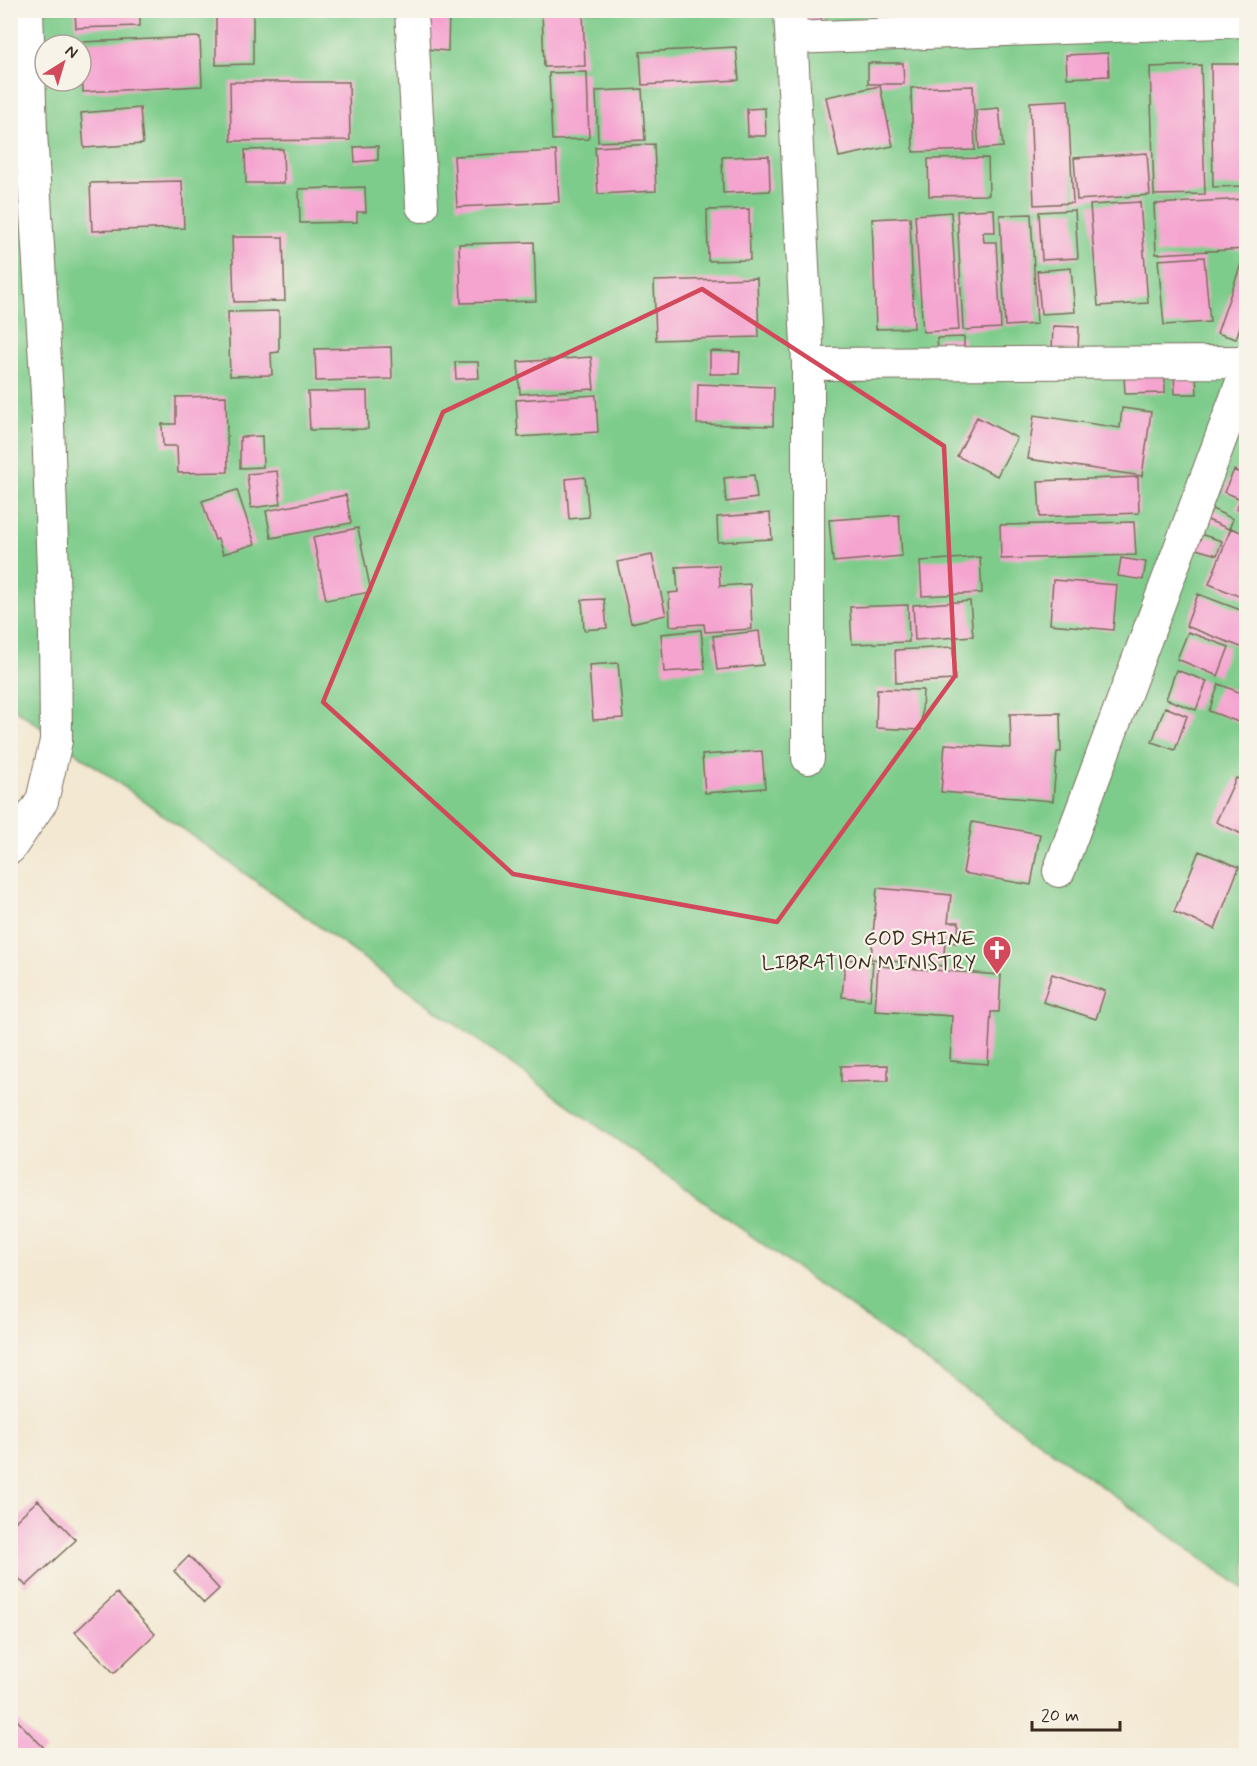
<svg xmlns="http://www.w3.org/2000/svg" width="1257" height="1766" font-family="Mynerve,sans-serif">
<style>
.green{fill:#7ecc8b;stroke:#5c7b54;stroke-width:1.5;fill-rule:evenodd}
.building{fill:#f5a4d0}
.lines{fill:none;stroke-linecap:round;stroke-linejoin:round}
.street-casing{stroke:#7b6c5d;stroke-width:34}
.street{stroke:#fff;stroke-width:32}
.marked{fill:none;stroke:#d1495b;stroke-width:4.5;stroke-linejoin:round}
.labels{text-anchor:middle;stroke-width:4.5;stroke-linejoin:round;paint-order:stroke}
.poi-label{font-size:21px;fill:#3b2a1e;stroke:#f7f3e8;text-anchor:end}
</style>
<rect width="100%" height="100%" fill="#f7f3e8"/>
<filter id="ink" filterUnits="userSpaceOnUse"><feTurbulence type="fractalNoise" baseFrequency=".0167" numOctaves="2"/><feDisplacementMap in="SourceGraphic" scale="12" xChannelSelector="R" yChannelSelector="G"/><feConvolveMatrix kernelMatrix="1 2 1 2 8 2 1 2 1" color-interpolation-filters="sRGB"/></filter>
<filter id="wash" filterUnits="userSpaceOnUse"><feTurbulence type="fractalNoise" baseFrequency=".008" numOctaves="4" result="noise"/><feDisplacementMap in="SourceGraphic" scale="24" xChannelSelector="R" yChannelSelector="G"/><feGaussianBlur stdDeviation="1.35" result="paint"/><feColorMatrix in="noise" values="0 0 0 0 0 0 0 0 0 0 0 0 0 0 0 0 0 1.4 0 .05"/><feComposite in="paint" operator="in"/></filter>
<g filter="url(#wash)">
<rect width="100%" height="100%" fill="#f3e8d2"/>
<!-- green -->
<path class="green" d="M 11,11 L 1246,11 L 1246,1590 L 11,706 ZM 45,45 L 81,45 L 81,81 L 45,81 Z"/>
<g id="blocks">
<!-- building -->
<path class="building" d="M 75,10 L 140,10 L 140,26 L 76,28 Z
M 216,10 L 253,10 L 253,64 L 216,65 Z
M 426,10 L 449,10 L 448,51 L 425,49 Z
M 542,10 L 583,10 L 585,66 L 544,67 Z
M 802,10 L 820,10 L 821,23 L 803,25 Z
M 200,37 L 202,86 L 83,92 L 81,42 Z
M 736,47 L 739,80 L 642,85 L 640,52 Z
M 1108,53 L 1109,76 L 1067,78 L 1066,55 Z
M 868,63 L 903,63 L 904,84 L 868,84 Z
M 1211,64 L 1246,64 L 1246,186 L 1213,187 Z
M 1201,65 L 1205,194 L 1154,195 L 1150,67 Z
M 587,72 L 589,139 L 552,140 L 549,73 Z
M 230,82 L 349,82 L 350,140 L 231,141 Z
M 880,86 L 893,146 L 839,157 L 826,97 Z
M 973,86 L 975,150 L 913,152 L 911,88 Z
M 642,89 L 645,140 L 598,142 L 596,91 Z
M 1068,100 L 1073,203 L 1034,205 L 1030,102 Z
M 140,108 L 143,144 L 84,148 L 81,113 Z
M 765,108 L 766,136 L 748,136 L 747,109 Z
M 999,108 L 1003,147 L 979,149 L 976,110 Z
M 654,144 L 656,191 L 598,194 L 595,147 Z
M 378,146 L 378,160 L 355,162 L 354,147 Z
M 283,149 L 284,183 L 246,183 L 245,150 Z
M 556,151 L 559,202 L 457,207 L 454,156 Z
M 1147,153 L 1150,195 L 1077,200 L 1074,158 Z
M 769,156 L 770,191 L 723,193 L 722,157 Z
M 988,158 L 989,195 L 929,196 L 928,159 Z
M 182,181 L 184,228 L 92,231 L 90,183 Z
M 365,187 L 366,212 L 357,212 L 357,222 L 300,223 L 299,189 Z
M 1246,199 L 1246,249 L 1156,254 L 1154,204 Z
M 1140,202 L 1148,303 L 1098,306 L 1090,205 Z
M 749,209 L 750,260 L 708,261 L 707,210 Z
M 994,209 L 995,232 L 983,232 L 984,242 L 996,242 L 1001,328 L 963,330 L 957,211 Z
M 1075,210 L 1078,258 L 1042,260 L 1039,212 Z
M 951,212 L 959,330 L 923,332 L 915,215 Z
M 1031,214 L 1037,324 L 1005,326 L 1000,215 Z
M 910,217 L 914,328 L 876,329 L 872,219 Z
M 232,237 L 283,237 L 285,301 L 234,302 Z
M 534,242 L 536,301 L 461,303 L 459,244 Z
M 1204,257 L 1210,322 L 1164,325 L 1158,260 Z
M 1241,264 L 1246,266 L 1246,308 L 1236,339 L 1217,333 Z
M 1071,268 L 1075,312 L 1041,314 L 1037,271 Z
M 757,278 L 759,337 L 656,340 L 654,281 Z
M 279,311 L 279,352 L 271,353 L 272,375 L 230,376 L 228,312 Z
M 1053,326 L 1079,327 L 1078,351 L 1052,350 Z
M 964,337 L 964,352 L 938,352 L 937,338 Z
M 391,347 L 392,379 L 316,381 L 315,349 Z
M 710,351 L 740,352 L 739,374 L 710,374 Z
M 591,357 L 594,389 L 520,394 L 518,362 Z
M 455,362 L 478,362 L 479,378 L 456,379 Z
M 1174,374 L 1196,374 L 1197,394 L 1175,394 Z
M 1165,375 L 1165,393 L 1125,394 L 1124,376 Z
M 698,384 L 774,387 L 773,426 L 697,424 Z
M 367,391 L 368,429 L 310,430 L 308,392 Z
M 596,395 L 598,432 L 518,437 L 516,400 Z
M 226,396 L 228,472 L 178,473 L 177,446 L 163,446 L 162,424 L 176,424 L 176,397 Z
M 1122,408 L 1151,412 L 1142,476 L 1028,459 L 1034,415 L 1120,428 Z
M 977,417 L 1017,438 L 997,476 L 957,456 Z
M 262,436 L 263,467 L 240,468 L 240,437 Z
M 1234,470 L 1246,476 L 1246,513 L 1236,509 L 1241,499 L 1224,492 Z
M 277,471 L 281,504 L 251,508 L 247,474 Z
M 754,475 L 757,498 L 726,502 L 724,478 Z
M 585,477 L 589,517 L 569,519 L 566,479 Z
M 1138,477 L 1139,513 L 1040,517 L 1038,481 Z
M 237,490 L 255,544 L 223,554 L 218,539 L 215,540 L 202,501 Z
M 346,495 L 351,523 L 271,538 L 266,511 Z
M 1208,507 L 1233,519 L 1229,529 L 1203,518 Z
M 770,513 L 772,539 L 718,542 L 717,517 Z
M 899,515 L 902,556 L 833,562 L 829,520 Z
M 1134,522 L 1136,555 L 1001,559 L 1000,525 Z
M 358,528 L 371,592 L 326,600 L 313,537 Z
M 1231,528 L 1246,534 L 1246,599 L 1209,584 Z
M 1200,534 L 1222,541 L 1217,555 L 1196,549 Z
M 652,555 L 666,615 L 631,623 L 617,562 Z
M 980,557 L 982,593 L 922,596 L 920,561 Z
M 1121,558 L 1146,562 L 1143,580 L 1118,576 Z
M 719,565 L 720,586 L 750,584 L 752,629 L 705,632 L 704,624 L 670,626 L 669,593 L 678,592 L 676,567 Z
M 1053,580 L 1117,585 L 1113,630 L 1050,624 Z
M 1198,594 L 1246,612 L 1246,649 L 1186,626 Z
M 604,599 L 607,628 L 584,630 L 582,600 Z
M 970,601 L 973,636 L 915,640 L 913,605 Z
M 908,605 L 909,642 L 852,644 L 850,607 Z
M 701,630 L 705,669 L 664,672 L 661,634 Z
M 759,631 L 763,665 L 717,670 L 713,636 Z
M 1188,632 L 1229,647 L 1218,676 L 1177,659 Z
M 953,647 L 955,680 L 896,683 L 895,650 Z
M 618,663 L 623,718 L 593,720 L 589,665 Z
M 1176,670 L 1207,681 L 1196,710 L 1166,699 Z
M 1219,684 L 1246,695 L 1246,725 L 1209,711 Z
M 877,689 L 923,690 L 921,730 L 876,728 Z
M 1165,707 L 1187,716 L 1175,750 L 1152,742 Z
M 1060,713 L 1061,752 L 1057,752 L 1053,801 L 941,792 L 945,744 L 1011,748 L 1010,714 Z
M 762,751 L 765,788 L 705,793 L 702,755 Z
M 1236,778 L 1246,782 L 1246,836 L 1216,822 Z
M 972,822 L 1040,834 L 1031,885 L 963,873 Z
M 1199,851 L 1239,867 L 1215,929 L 1174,912 Z
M 877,888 L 951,895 L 948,922 L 959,922 L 957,943 L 945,942 L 943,966 L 871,959 Z
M 845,959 L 873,962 L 870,1000 L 842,997 Z
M 878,966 L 1001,975 L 999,1012 L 991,1012 L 988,1064 L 950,1061 L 952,1016 L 875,1011 Z
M 1052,974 L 1105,991 L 1096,1019 L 1043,1002 Z
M 888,1065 L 888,1081 L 841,1082 L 841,1066 Z
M 38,1500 L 76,1540 L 26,1586 L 10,1569 L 10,1526 Z
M 189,1556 L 219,1589 L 204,1603 L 174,1571 Z
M 117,1593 L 155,1634 L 114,1673 L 75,1632 Z
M 10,1713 L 46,1750 L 39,1755 L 10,1755 Z"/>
</g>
</g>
<g filter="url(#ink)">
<use href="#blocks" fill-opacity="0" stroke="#7b6c5d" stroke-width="1.5"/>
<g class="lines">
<!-- street casing -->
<g class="street-casing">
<path id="street" d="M 411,10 L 422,206
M 790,10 L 808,364 L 808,758
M 792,38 L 1246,21
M 808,364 L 1246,362
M 10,848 L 42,801 L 56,741 L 55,633 L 47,394 L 31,132 L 27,10
M 1059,871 L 1246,371"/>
</g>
<!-- street -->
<use href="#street" class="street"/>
</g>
</g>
<!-- marked area -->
<path class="marked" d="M 702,289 L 944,446 L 955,676 L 777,922 L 513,874 L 323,702 L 443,412 Z"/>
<!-- icons -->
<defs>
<g id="church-pin" transform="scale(1.5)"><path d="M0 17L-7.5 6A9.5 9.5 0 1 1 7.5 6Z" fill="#d1495b" stroke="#f7f3e8"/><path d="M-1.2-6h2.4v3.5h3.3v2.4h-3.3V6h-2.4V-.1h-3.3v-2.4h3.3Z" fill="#fff"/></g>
</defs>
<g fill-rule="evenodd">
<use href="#church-pin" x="997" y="950"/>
</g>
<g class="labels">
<!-- poi labels -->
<g class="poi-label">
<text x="976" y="945">GOD SHINE<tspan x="976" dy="24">LIBRATION MINISTRY</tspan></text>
</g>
</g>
<!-- margin -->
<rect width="1257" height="1766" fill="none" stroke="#f7f3e8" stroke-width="36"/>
<!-- north arrow -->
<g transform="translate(63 63) rotate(37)"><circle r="28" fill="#f7f3e8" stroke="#aca397" stroke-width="1.5"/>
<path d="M0-4.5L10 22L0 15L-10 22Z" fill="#d1495b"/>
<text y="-9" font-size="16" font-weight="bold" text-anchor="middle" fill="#3b2a1e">N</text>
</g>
<!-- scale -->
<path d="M1032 1721v9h88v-9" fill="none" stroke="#3b2a1e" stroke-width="3"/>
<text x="1041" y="1721" font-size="18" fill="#3b2a1e" stroke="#f7f3e8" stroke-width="4.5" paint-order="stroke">20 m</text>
</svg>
